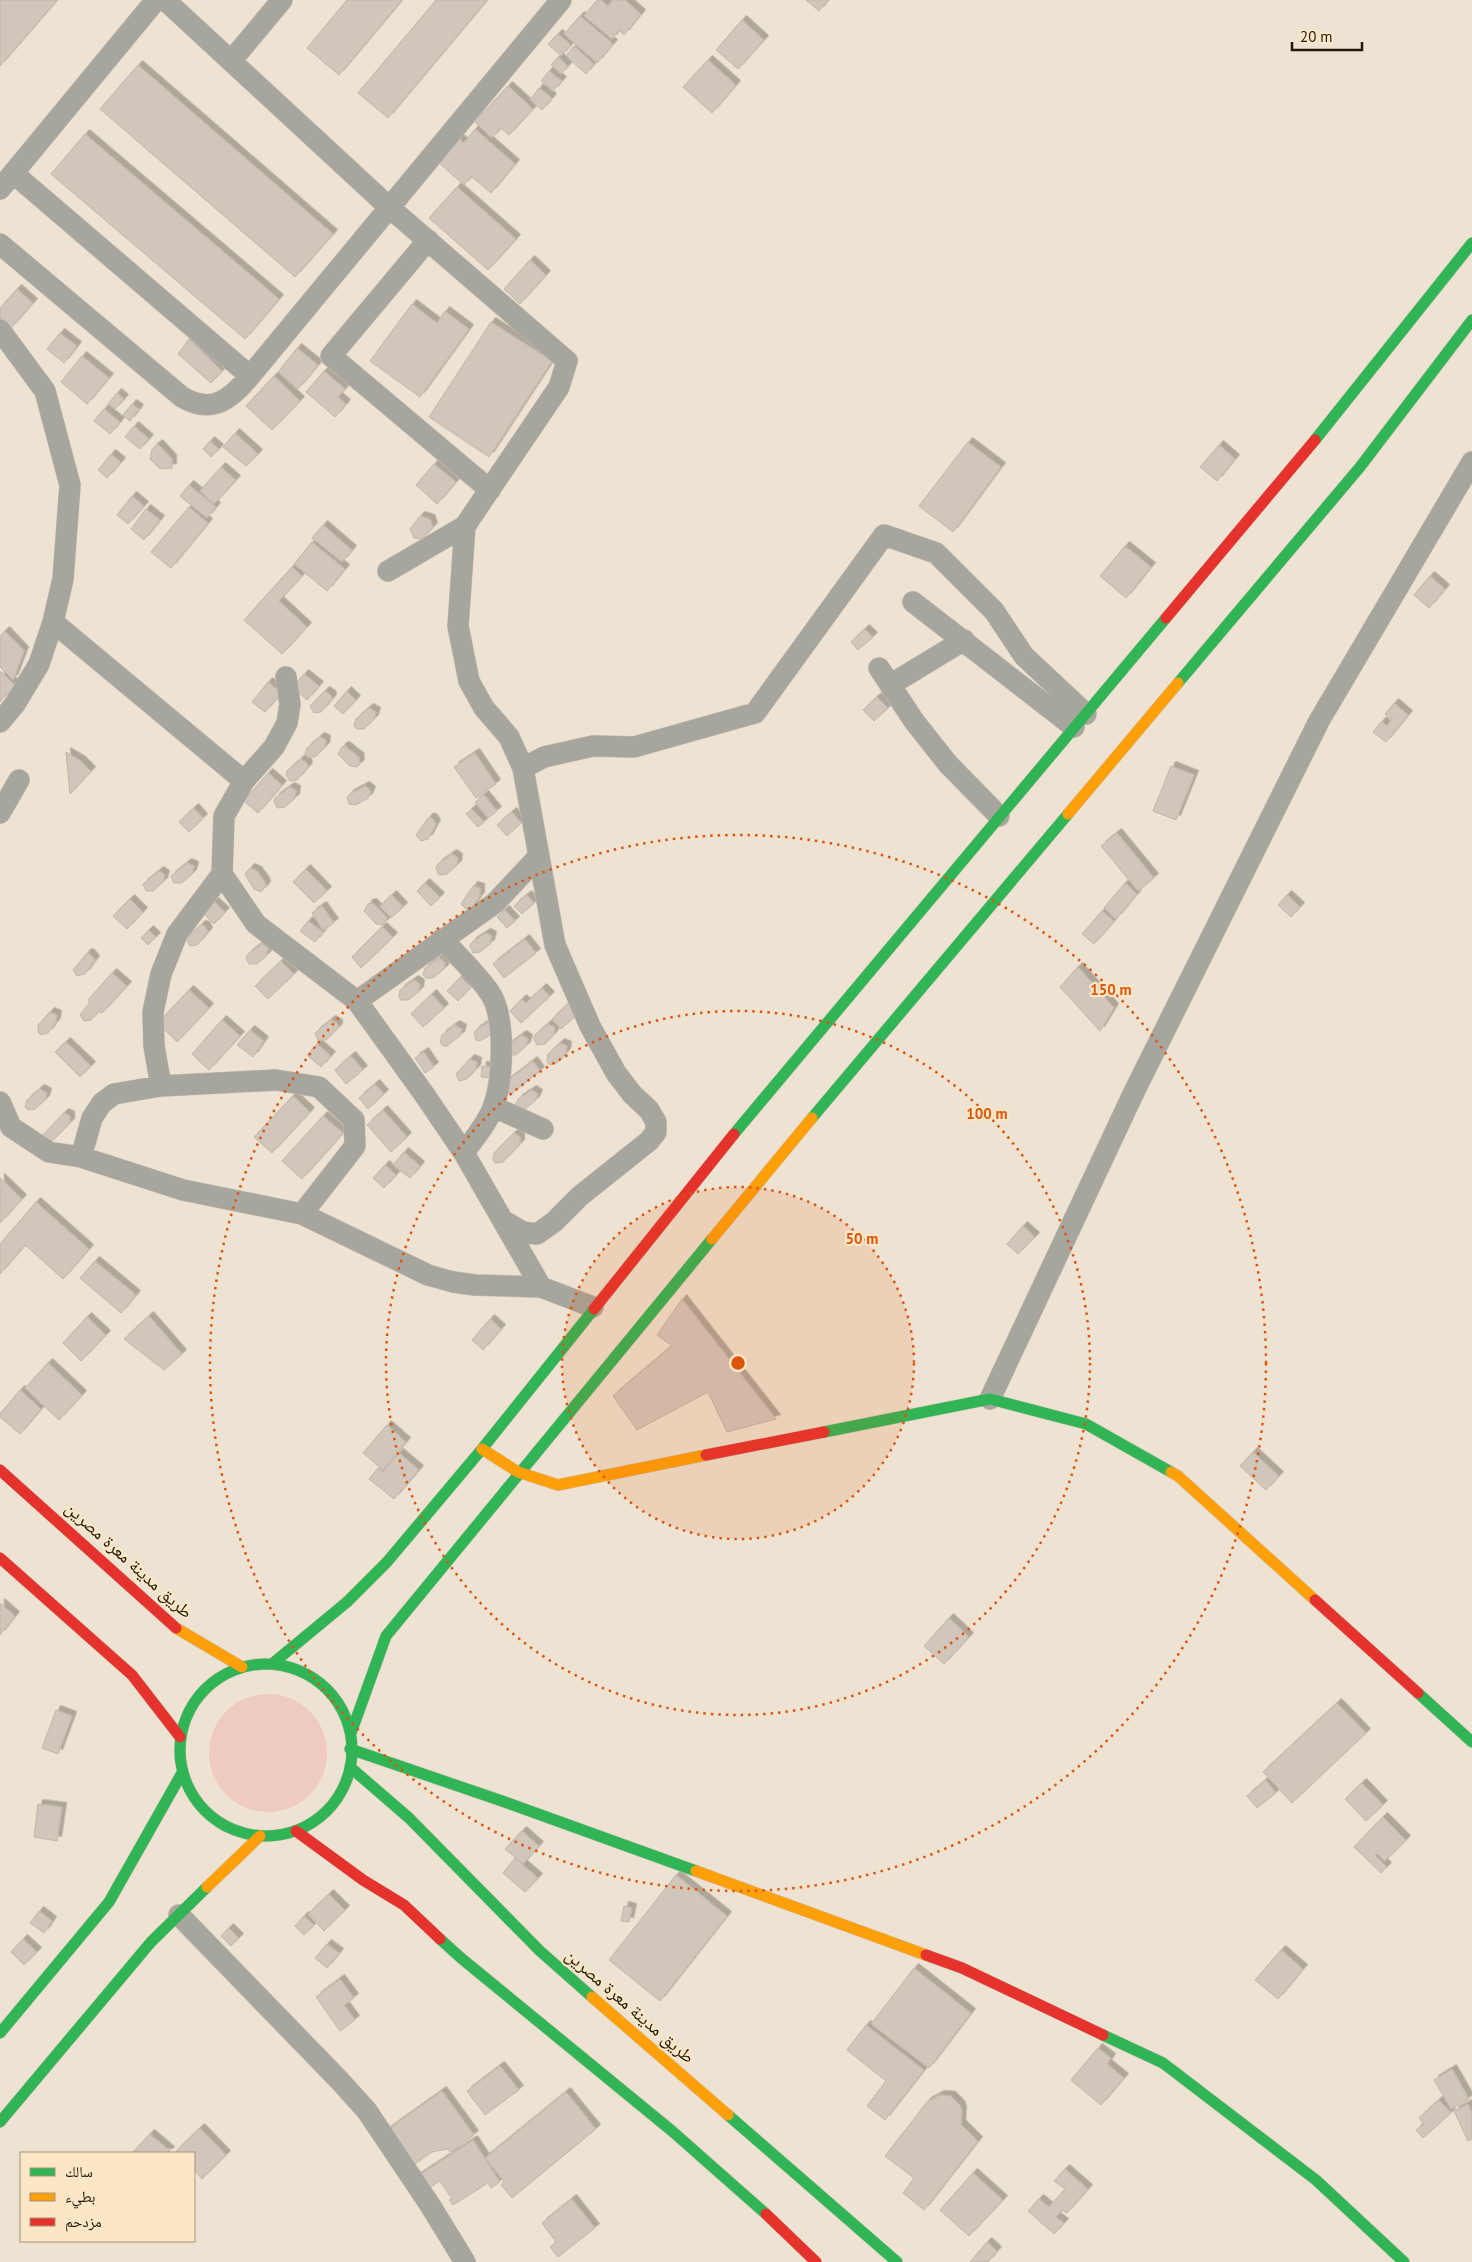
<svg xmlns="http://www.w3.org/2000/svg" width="1472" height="2262" font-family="'PT Sans','Noto Naskh Arabic',sans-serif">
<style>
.green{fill:#efcac0}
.building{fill:#d1c6bb;stroke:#c0b5a9;filter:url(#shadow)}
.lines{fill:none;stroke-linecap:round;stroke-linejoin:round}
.street-casing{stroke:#cac2b5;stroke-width:22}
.fast-casing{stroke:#cac2b5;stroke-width:12}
.slow-casing{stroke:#cac2b5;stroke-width:12}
.jam-casing{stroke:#cac2b5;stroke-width:12}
.street{stroke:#a7a69e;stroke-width:21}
.fast{stroke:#30b455;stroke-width:11}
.slow{stroke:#ff9f0a;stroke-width:11}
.jam{stroke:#e5322d;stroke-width:11}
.ring{fill:none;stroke:#de560c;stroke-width:2.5;stroke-dasharray:2.5 5}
.labels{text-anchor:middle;stroke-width:4.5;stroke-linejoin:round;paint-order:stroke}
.street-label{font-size:18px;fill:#1f180c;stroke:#fbe6c5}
.centre{fill:#de560c;stroke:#fbe6c5;stroke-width:2.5}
.ring-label{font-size:15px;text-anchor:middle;font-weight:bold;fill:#de560c;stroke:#fbe6c5;stroke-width:4.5;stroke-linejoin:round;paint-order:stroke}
</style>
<defs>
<filter id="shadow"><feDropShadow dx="4.5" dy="-4.5" stdDeviation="0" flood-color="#0004"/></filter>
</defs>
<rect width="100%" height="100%" fill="#eee3d2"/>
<!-- green -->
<path class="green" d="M209 1753a59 59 0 1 1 118 0a59 59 0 1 1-118 0Z"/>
<!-- building -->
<path class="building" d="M 0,0 L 57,0 L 0,66 Z
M 347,0 L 402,0 L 339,75 L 307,48 Z
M 436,0 L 487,0 L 388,118 L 358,93 Z
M 597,0 L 601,0 L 608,6 L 613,0 L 625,0 L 641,14 L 624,35 L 619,30 L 612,39 L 584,16 Z
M 806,0 L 828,0 L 819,11 Z
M 580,16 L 613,44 L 597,63 L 564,34 Z
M 742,20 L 764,40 L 738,69 L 716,50 Z
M 558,34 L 571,45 L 561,56 L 548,44 Z
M 574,46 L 594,64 L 586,74 L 566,56 Z
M 558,57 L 568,66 L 561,74 L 551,65 Z
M 708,60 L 736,85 L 712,113 L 683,87 Z
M 138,65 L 333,234 L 295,277 L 100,109 Z
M 549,71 L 562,81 L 553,91 L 541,81 Z
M 508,86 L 533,109 L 509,135 L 501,128 L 492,138 L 475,122 Z
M 539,88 L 552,98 L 542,110 L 530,100 Z
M 475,129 L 515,164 L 491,193 L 471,176 L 464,185 L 437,161 L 458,138 L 464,143 Z
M 85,134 L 279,299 L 245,339 L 51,174 Z
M 457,187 L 516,239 L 488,270 L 429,218 Z
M 530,260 L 546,275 L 520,304 L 504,289 Z
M 17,289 L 33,303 L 11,328 L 0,319 L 0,308 Z
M 412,304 L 437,323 L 445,311 L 469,329 L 420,397 L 370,361 Z
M 491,322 L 552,361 L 489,457 L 429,417 Z
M 60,333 L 77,346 L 64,363 L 47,349 Z
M 189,339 L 222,371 L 211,383 L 178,354 Z
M 297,348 L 318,365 L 298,389 L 278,372 Z
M 82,356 L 109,378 L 87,404 L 61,382 Z
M 324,371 L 345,389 L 338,397 L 346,404 L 335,417 L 306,392 Z
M 274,376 L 300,401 L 272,430 L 246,406 Z
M 117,393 L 124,399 L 115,409 L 108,404 Z
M 132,404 L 139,409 L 130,421 L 123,415 Z
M 104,409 L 120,422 L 110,434 L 94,421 Z
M 134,426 L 149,439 L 140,449 L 125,437 Z
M 235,433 L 258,454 L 246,466 L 223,447 Z
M 210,441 L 219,449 L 211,457 L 203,449 Z
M 968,442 L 1001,467 L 953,532 L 919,506 Z
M 158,444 L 172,459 L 172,468 L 160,469 L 150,459 L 152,449 Z
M 1219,445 L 1235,459 L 1217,481 L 1200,467 Z
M 111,454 L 121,462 L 107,478 L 98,470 Z
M 434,464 L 456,482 L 437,504 L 416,485 Z
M 221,467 L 236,480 L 214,504 L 200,491 Z
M 189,485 L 216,507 L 207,518 L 180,496 Z
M 132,496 L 144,506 L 128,524 L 117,515 Z
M 189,507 L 208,523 L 171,568 L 151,552 Z
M 146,509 L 160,520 L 144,540 L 131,529 Z
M 420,516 L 430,519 L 433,527 L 422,539 L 414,538 L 410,529 Z
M 323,525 L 352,550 L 342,562 L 312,538 Z
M 312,542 L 345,569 L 327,591 L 294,564 Z
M 1125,546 L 1151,567 L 1126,598 L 1100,576 Z
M 292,567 L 302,576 L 279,601 L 307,627 L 282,654 L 244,620 Z
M 1430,576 L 1445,589 L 1429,608 L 1414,595 Z
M 865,629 L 873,637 L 858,650 L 851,642 Z
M 5,631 L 24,651 L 13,680 L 0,667 L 0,636 Z
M 0,671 L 15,685 L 0,702 Z
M 304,674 L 319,686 L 307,700 L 293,687 Z
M 268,682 L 281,693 L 265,712 L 252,702 Z
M 325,691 L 331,695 L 332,699 L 321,712 L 314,713 L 310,706 Z
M 347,691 L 356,700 L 343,714 L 334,706 Z
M 877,697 L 888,708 L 874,721 L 863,710 Z
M 1394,703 L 1408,715 L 1386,742 L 1373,732 L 1382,721 L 1387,726 L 1392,719 L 1385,714 Z
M 369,708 L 376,712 L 374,719 L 364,729 L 357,729 L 354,726 L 356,719 Z
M 320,737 L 326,740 L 325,747 L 315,757 L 308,757 L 305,755 L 307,748 Z
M 345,746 L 359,757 L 360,764 L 357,767 L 350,766 L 338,754 L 342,747 Z
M 66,752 L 81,761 L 91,771 L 70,794 Z
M 475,753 L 496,784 L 476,798 L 454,767 Z
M 301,759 L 307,763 L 308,767 L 297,780 L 290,781 L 286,775 L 287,771 Z
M 1171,766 L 1194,775 L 1176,820 L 1153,811 Z
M 268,773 L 282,785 L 258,813 L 244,801 Z
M 365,786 L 371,791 L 368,798 L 356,805 L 349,804 L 347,797 L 350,794 Z
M 290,787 L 296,790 L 295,798 L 285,807 L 277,808 L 274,801 L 276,797 Z
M 484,795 L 497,811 L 488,818 L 475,802 Z
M 194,808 L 203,818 L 189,832 L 179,822 Z
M 472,809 L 484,822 L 478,827 L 466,814 Z
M 512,812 L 521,823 L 507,836 L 497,825 Z
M 428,818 L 432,818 L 436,824 L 428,839 L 421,841 L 416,835 Z
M 1117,833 L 1154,878 L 1138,891 L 1101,846 Z
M 452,854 L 458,858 L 457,865 L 447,874 L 439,875 L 436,868 L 438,864 Z
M 187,863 L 194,866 L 192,874 L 182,883 L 174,883 L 171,876 Z
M 250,868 L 257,871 L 265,882 L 266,886 L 261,892 L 254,889 L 247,878 L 245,874 Z
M 306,869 L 327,891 L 314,903 L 293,882 Z
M 159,871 L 165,875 L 163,882 L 153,891 L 146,891 L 143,884 Z
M 425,883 L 440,897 L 431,906 L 417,891 Z
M 1125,883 L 1137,894 L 1116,919 L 1104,908 Z
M 473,886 L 480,888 L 480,896 L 473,907 L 466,909 L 461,904 Z
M 392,895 L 403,907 L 391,918 L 380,906 Z
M 527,895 L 534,903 L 522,914 L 514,906 Z
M 1287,895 L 1300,907 L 1291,917 L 1278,905 Z
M 130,899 L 143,912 L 127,929 L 113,916 Z
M 214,902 L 225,912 L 214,924 L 203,913 Z
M 372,903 L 385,915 L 387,918 L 383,925 L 376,924 L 364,911 L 368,904 Z
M 322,906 L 334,923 L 323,930 L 312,913 Z
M 505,910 L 515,921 L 507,928 L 497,917 Z
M 1102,911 L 1114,921 L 1094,944 L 1082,934 Z
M 308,921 L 323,932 L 315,942 L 300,931 Z
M 201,925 L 205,926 L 208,932 L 197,945 L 190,946 L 186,939 Z
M 382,927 L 393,937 L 361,968 L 352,957 Z
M 149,930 L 156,937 L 148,945 L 141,938 Z
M 486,933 L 492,936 L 490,944 L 480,952 L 473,953 L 470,946 L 472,942 Z
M 525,939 L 536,953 L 504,978 L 493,964 Z
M 262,944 L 268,948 L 267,955 L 257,964 L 249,964 L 246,958 L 248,954 Z
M 87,953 L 90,954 L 95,960 L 85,974 L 77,976 L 73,970 Z
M 439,958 L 445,962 L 444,969 L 433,978 L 426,978 L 423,975 L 425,968 Z
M 281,961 L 294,974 L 268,999 L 255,986 Z
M 1078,967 L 1114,1008 L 1100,1031 L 1060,987 Z
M 112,973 L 127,986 L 102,1013 L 99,1011 L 91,1020 L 84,1021 L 80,1015 L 90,1002 L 88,1000 Z
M 461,977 L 471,987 L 458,1001 L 447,991 Z
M 414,980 L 420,984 L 419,991 L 409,1000 L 401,1000 L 399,997 L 400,990 Z
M 542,988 L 550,996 L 521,1023 L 510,1011 L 522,999 L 526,1003 Z
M 189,990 L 209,1008 L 177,1042 L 158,1023 Z
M 432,994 L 444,1008 L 423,1027 L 411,1014 Z
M 569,1003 L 579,1013 L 561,1029 L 552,1019 Z
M 50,1012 L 57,1015 L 56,1022 L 48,1033 L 41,1035 L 38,1032 L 38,1025 Z
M 222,1020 L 240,1036 L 209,1070 L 192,1054 Z
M 331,1020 L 338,1024 L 338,1028 L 326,1040 L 318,1040 L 315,1033 Z
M 491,1020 L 495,1032 L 480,1041 L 476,1040 L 474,1033 L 476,1030 Z
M 548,1024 L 555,1027 L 554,1034 L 545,1044 L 537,1045 L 534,1039 L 535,1035 Z
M 455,1025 L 462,1029 L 460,1036 L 447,1046 L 443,1046 L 440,1042 L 442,1035 Z
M 250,1030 L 264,1041 L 253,1057 L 237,1045 Z
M 522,1035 L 528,1039 L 526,1046 L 516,1055 L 509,1055 L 508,1045 Z
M 66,1042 L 91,1066 L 80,1077 L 55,1052 Z
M 560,1043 L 567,1046 L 566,1053 L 557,1063 L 550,1065 L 547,1062 L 548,1054 Z
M 317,1044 L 331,1056 L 321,1067 L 307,1055 Z
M 424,1052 L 434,1067 L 425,1073 L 415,1058 Z
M 351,1056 L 363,1070 L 346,1084 L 335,1070 Z
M 470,1059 L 477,1062 L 476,1069 L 467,1079 L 459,1081 L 456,1074 Z
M 533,1061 L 540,1071 L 510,1095 L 502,1085 Z
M 482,1066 L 494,1067 L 493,1078 L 481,1077 Z
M 375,1084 L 384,1094 L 368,1109 L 359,1098 Z
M 40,1089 L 47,1093 L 45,1100 L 35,1109 L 28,1110 L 25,1107 L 27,1100 Z
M 532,1090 L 538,1094 L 535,1101 L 525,1109 L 515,1106 L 518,1099 Z
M 293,1096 L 310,1112 L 272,1153 L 254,1137 Z
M 383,1110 L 407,1137 L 391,1152 L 367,1125 Z
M 64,1113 L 70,1116 L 70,1123 L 50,1143 L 42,1136 Z
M 323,1116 L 343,1133 L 302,1179 L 282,1161 Z
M 514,1133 L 520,1137 L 520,1144 L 503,1162 L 495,1163 L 493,1160 L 494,1153 Z
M 404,1152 L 420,1166 L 410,1178 L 393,1165 Z
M 385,1165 L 396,1175 L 384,1188 L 373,1178 Z
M 0,1178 L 22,1199 L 0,1223 Z
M 36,1202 L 89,1249 L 63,1279 L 25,1245 L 0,1274 L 0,1244 Z
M 1023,1226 L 1035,1237 L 1018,1254 L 1007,1244 Z
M 95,1261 L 136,1295 L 121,1313 L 80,1278 Z
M 682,1299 L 776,1419 L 727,1432 L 708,1392 L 637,1430 L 613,1396 L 672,1346 L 657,1335 Z
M 149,1316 L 182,1354 L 164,1370 L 124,1339 Z
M 87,1317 L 106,1335 L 81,1361 L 63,1343 Z
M 490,1319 L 501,1329 L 483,1350 L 472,1340 Z
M 48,1363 L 82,1395 L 59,1420 L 25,1388 Z
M 20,1390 L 41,1409 L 20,1434 L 0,1417 L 0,1414 Z
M 387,1425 L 406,1442 L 383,1470 L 363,1453 Z
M 1253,1452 L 1279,1476 L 1266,1490 L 1240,1466 Z
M 399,1453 L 419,1470 L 394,1499 L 369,1479 L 378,1468 L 383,1472 Z
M 0,1603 L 15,1616 L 0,1635 Z
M 949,1618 L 969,1637 L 944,1664 L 924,1646 Z
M 1337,1703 L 1366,1733 L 1292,1803 L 1263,1772 Z
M 56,1710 L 72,1716 L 58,1754 L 42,1748 Z
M 1266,1780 L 1276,1793 L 1257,1808 L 1247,1796 Z
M 1362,1783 L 1383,1805 L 1366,1821 L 1345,1799 Z
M 38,1804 L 62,1807 L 57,1841 L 34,1837 Z
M 1383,1817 L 1406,1840 L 1385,1861 L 1377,1854 L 1375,1855 L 1387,1867 L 1381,1873 L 1354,1847 Z
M 522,1831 L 539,1846 L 523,1864 L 505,1849 Z
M 515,1858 L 538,1878 L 525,1892 L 503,1873 Z
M 676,1875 L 727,1916 L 660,2001 L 609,1960 Z
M 329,1894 L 345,1910 L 324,1931 L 308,1914 Z
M 624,1906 L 632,1908 L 629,1922 L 621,1921 Z
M 39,1911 L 52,1921 L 44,1933 L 30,1923 Z
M 304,1916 L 314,1925 L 304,1935 L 295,1926 Z
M 229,1928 L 239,1938 L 231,1946 L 221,1936 Z
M 23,1939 L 37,1952 L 24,1965 L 11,1952 Z
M 327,1944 L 339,1953 L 327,1968 L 315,1958 Z
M 1281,1950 L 1303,1969 L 1278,1999 L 1255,1980 Z
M 914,1968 L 971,2013 L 929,2068 L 871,2024 Z
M 340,1979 L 354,1998 L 344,2005 L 355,2020 L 340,2031 L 316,1997 Z
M 866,2025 L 924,2070 L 885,2120 L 867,2106 L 886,2081 L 847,2050 Z
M 1098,2048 L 1111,2058 L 1107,2064 L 1124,2078 L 1101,2105 L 1071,2080 Z
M 500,2066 L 519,2090 L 485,2115 L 467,2091 Z
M 1452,2069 L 1469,2099 L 1451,2109 L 1434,2080 Z
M 442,2091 L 474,2135 L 451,2152 L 447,2149 L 432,2152 L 412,2166 L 386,2131 Z
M 566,2092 L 596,2129 L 512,2198 L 501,2185 L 504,2181 L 485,2158 Z
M 940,2095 L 951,2096 L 960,2105 L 962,2111 L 961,2124 L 978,2141 L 924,2210 L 903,2193 L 914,2178 L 885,2156 L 927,2102 Z
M 1439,2100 L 1451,2113 L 1423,2138 L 1416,2130 L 1424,2124 L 1419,2118 Z
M 1468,2104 L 1472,2113 L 1472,2139 L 1468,2141 L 1454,2111 Z
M 200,2128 L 226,2155 L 202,2179 L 194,2170 L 194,2153 L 177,2153 L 176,2151 Z
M 150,2134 L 170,2151 L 168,2153 L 132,2153 Z
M 473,2140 L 500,2182 L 491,2188 L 488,2183 L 453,2205 L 449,2200 L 452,2199 L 440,2181 L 429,2188 L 415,2178 Z
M 1065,2169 L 1088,2189 L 1067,2213 L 1062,2210 L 1056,2217 L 1064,2223 L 1054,2234 L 1028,2211 L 1039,2199 L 1049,2207 L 1065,2189 L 1054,2181 Z
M 973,2173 L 1003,2200 L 969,2236 L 940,2210 Z
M 572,2199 L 595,2228 L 558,2257 L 550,2247 L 556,2242 L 542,2223 Z
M 987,2242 L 997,2251 L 988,2262 L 970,2262 Z"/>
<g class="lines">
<!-- street casing -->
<g class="street-casing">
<path id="street" d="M 165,0 L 390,208 L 567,361 L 559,387 L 465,526 L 458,626 L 469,681 L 484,708 L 509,737 L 523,768 L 544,757 L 593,746 L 634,747 L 755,713 L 884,535 L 936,553 L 994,611 L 1024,656 L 1086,714
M 231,61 L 282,0
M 13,173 L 250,376
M 0,189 L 156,0
M 428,240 L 331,356 L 490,490
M 0,244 L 182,397 C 212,415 231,399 250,376 L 561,0
M 0,330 L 45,391 L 70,485 L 63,579 L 53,622 L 39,664 L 15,704 L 0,722
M 388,571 L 465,526
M 913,602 L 1074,727
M 53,622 L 244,781
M 879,668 L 914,721 L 948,764 L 999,816
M 286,677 L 290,704 L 287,723 L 274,747 L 244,781 L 224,816 L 222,874 L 256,924 L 357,1001 L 424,1094 L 464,1153 L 541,1287
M 890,685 L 964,640
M 0,813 L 19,780
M 442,939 C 458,956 477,974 490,993 C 506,1017 503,1079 494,1105 C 488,1123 474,1138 464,1153
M 357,1001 L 495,903 L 539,856
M 161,1086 L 154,1046 L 153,1012 L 161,974 L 177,934 L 222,874
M 0,1102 L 11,1127 L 49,1152 L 81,1157 L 183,1190 L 302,1214 L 428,1275 L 453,1282 L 475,1285 L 541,1287 L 593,1307
M 494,1107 L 543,1129
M 81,1157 L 92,1118 L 102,1103 L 114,1094 L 161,1086 L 276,1080 L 319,1087 L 354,1120 L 355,1146 L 302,1214
M 504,1221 L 523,1232 L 537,1234 L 554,1222 L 580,1196 L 649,1141 L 656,1132 L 656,1122 L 649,1110 L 632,1094 L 616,1073 L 590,1026 L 555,945 L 523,768
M 990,1399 L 1134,1092 L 1319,721 L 1472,462
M 179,1915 L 340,2081 L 367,2111 L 430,2205 L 465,2262"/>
</g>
<!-- fast casing -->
<g class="fast-casing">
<path id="fast" d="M 1315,440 L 1472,243
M 1178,683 L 1360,467 L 1472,320
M 812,1118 L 1068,814
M 734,1134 L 1166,618
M 824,1432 L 990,1399 L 1086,1424 L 1171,1472
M 272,1664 L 347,1602 L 387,1562 L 482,1449 L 594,1309
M180 1750a86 86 0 1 1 172 0a86 86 0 1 1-172 0Z
M 1418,1693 L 1472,1742
M 351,1733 L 386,1636 L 712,1239
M 350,1749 L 502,1801 L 696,1871
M 350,1767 L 409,1818 L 540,1951 L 592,1997
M 440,1939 L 461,1958 L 672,2131 L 766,2214
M 0,2033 L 109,1902 L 182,1773
M 1103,2035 L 1163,2063 L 1316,2180 L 1404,2262
M 728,2115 L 897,2262
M 0,2122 L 151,1942 L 207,1887"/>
</g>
<!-- slow casing -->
<g class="slow-casing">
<path id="slow" d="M 1068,814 L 1178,683
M 712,1239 L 812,1118
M 482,1449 L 518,1472 L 558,1485 L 706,1455
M 1171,1472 L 1178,1476 L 1315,1600
M 176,1628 L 242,1667
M 696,1871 L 926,1955
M 207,1887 L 260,1836
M 592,1997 L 728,2115"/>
</g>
<!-- jam casing -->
<g class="jam-casing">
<path id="jam" d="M 1166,618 L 1315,440
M 594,1309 L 734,1134
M 706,1455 L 824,1432
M 0,1470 L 176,1628
M 0,1558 L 132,1675 L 180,1737
M 1315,1600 L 1418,1693
M 296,1831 L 363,1880 L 404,1905 L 440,1939
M 926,1955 L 962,1968 L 1103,2035
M 766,2214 L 816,2262"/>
</g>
<!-- street -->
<use href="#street" class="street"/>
<!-- fast -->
<use href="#fast" class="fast"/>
<!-- slow -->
<use href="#slow" class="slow"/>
<!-- jam -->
<use href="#jam" class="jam"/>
</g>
<!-- distance rings -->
<circle cx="738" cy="1363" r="176" fill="#de560c" fill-opacity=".12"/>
<g class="ring">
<circle cx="738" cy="1363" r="176"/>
<circle cx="738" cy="1363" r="352"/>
<circle cx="738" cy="1363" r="528"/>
</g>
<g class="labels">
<!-- street labels -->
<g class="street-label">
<text transform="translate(129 1560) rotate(42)" y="6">طريق مدينة معرة مصرين</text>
<text transform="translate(630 2006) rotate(41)" y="6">طريق مدينة معرة مصرين</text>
</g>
</g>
<circle cx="738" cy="1363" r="8" class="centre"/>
<g class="ring-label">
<text x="1111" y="995">150 m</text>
<text x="987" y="1119">100 m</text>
<text x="862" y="1244">50 m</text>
</g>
<!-- legend -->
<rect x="20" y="2152" width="175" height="90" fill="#fbe6c5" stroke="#a3947b"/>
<rect x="30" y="2168" width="25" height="8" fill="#30b455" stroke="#a3947b"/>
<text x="65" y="2177" font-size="15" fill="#1f180c">سالك</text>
<rect x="30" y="2193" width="25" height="8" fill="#ff9f0a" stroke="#a3947b"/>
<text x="65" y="2202" font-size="15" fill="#1f180c">بطيء</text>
<rect x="30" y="2218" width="25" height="8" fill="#e5322d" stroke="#a3947b"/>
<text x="65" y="2227" font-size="15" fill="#1f180c">مزدحم</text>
<!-- scale -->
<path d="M1292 42v8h70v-8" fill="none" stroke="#1f180c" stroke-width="2.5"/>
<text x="1300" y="42" font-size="15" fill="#1f180c" stroke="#fbe6c5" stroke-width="4" paint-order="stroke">20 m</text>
</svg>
